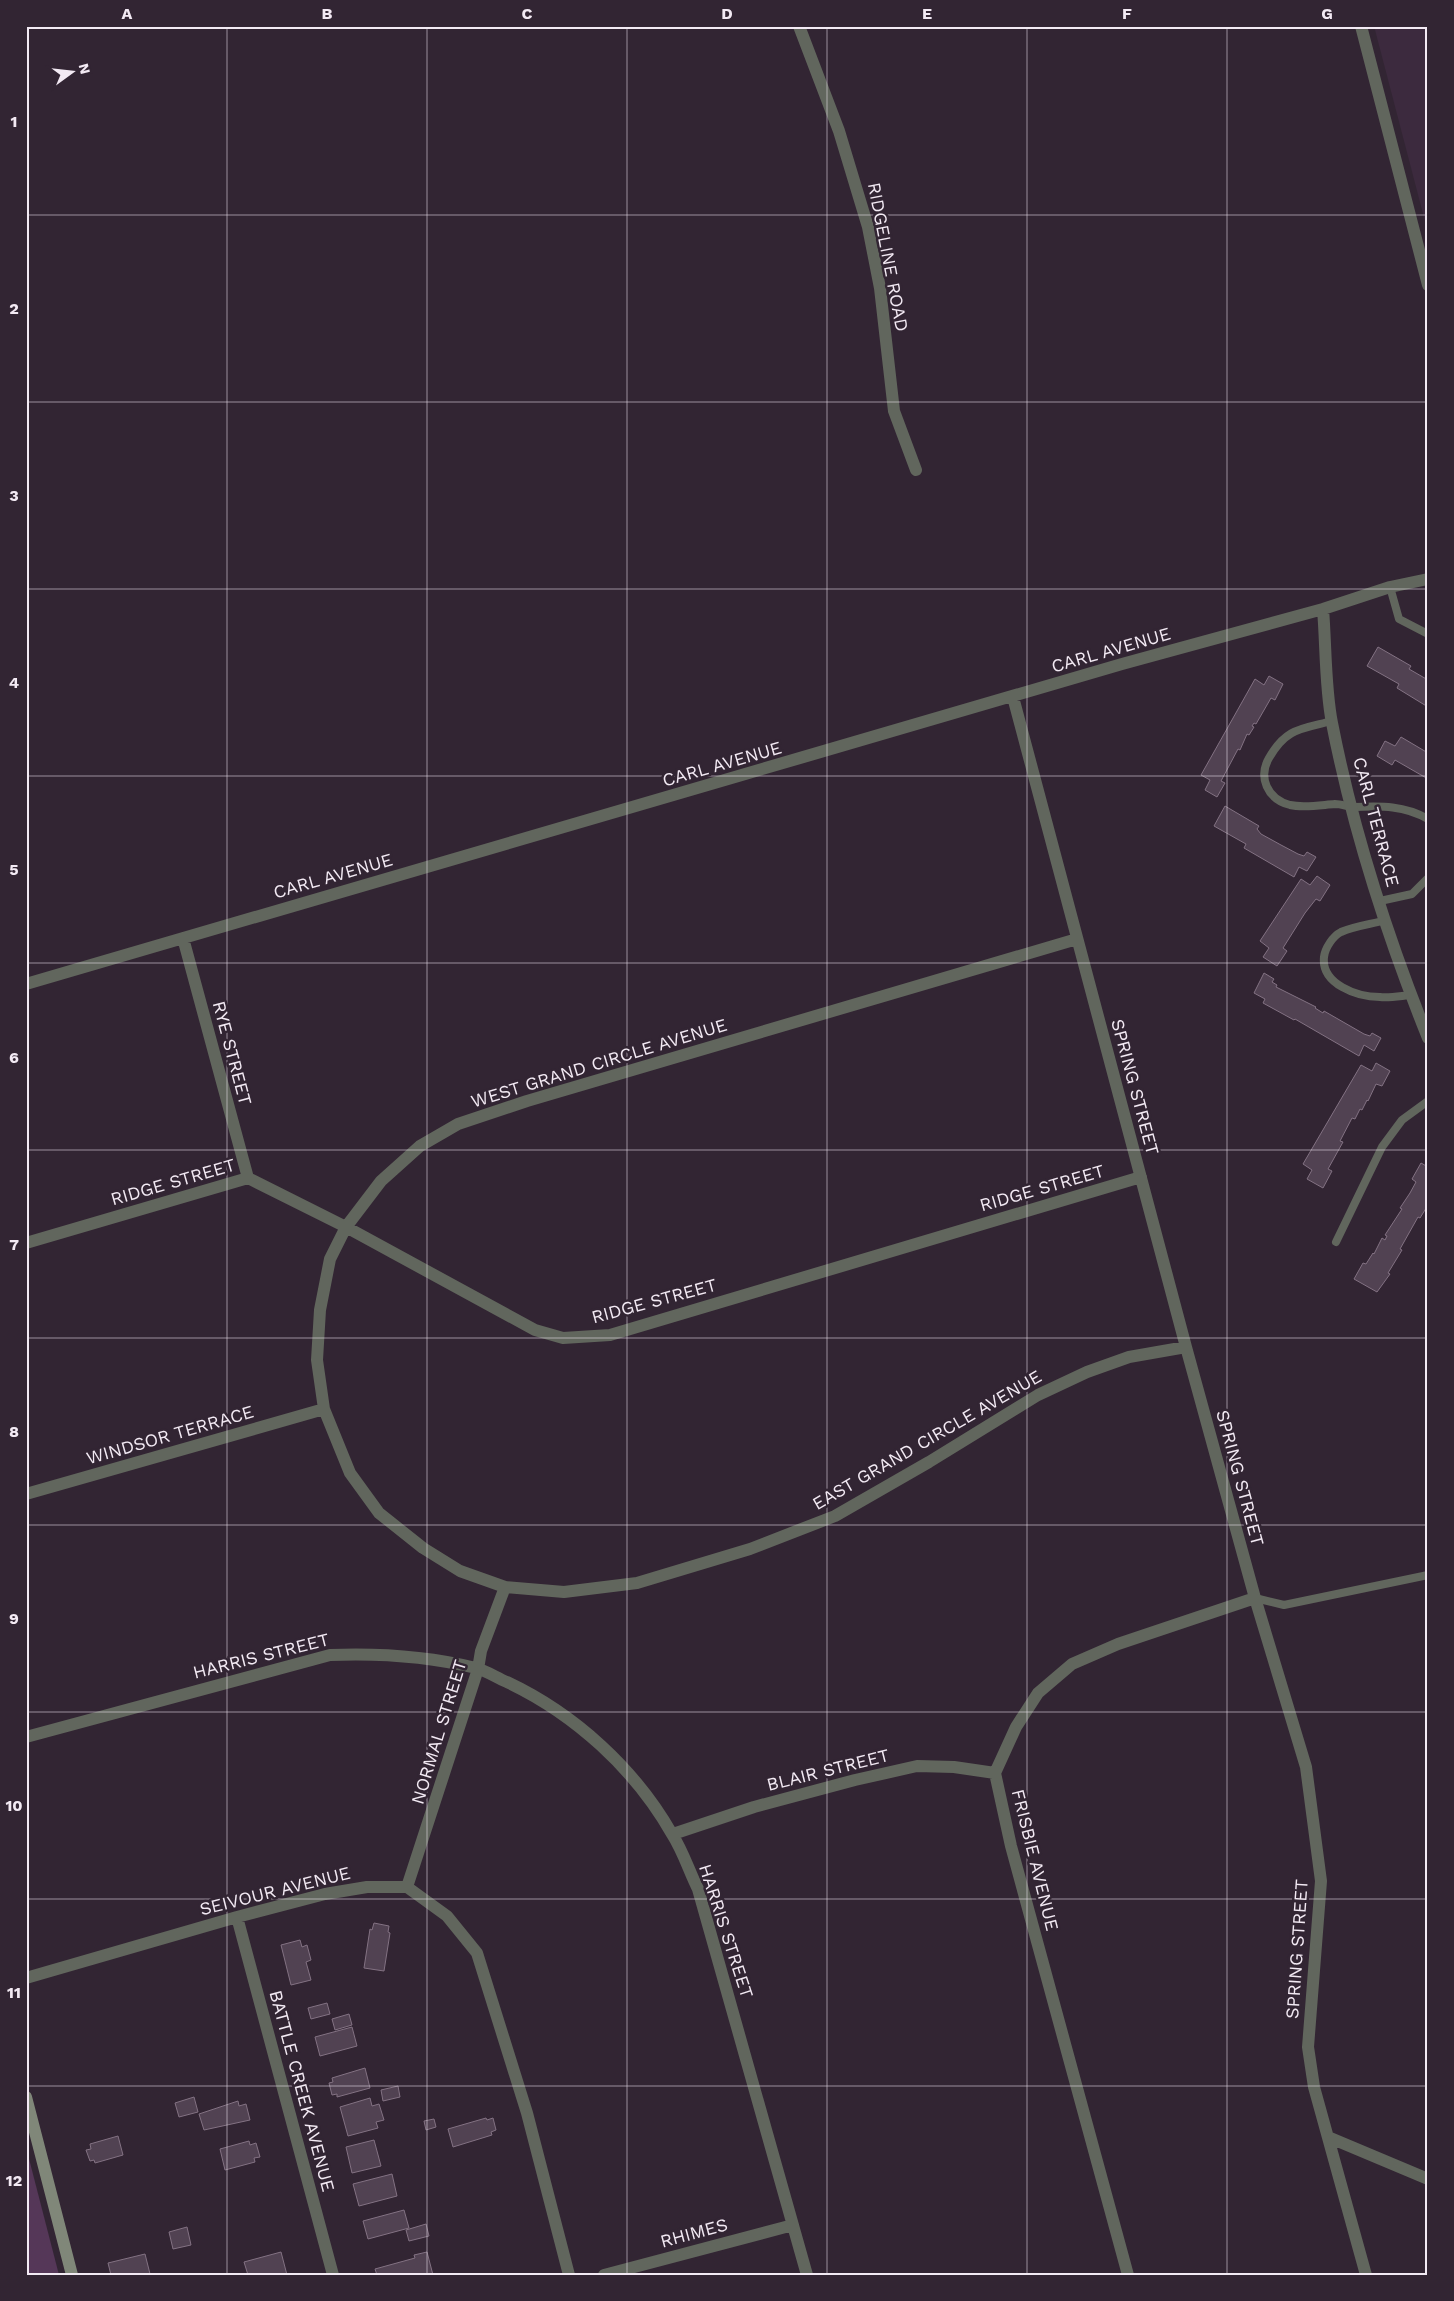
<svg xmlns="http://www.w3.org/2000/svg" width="1454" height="2301" font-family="'Work Sans',sans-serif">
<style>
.built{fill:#3c2a3e}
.green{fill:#553758}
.building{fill:#514252;stroke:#837283}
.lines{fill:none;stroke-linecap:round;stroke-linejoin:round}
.lane{stroke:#61665d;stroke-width:8}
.street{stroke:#61665d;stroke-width:12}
.secondary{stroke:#808779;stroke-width:12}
.grid{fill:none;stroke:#f3eaf4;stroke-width:1;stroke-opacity:0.55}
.labels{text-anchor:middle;stroke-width:5;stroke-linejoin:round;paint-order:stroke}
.street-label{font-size:18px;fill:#f3eaf4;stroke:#322533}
.neatline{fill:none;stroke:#f3eaf4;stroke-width:2}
.grid-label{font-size:16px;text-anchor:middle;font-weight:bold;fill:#f3eaf4}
</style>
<rect width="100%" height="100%" fill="#322533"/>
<!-- built -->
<path class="built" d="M 1374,26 L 1428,26 L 1428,233 Z"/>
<!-- green -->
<path class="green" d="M 27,2151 L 59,2275 L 26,2275 Z"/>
<!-- building -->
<path class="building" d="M 1378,647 L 1411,666 L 1409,669 L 1428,680 L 1428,707 L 1397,688 L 1399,684 L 1367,666 Z
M 1269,676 L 1283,684 L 1275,700 L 1271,698 L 1256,724 L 1254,723 L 1252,726 L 1254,727 L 1249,735 L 1247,734 L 1240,750 L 1238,749 L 1221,781 L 1225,783 L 1217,797 L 1205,790 L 1210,780 L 1201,775 L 1255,679 L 1264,685 Z
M 1401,737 L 1428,753 L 1428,779 L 1395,760 L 1392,765 L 1377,756 L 1385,741 L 1395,746 Z
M 1225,806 L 1259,826 L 1257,829 L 1261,834 L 1281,845 L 1298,854 L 1304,856 L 1307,852 L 1316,857 L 1307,871 L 1299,867 L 1294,877 L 1244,848 L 1246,844 L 1214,826 Z
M 1317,876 L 1330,885 L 1320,901 L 1316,899 L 1305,913 L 1283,948 L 1287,951 L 1277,966 L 1263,957 L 1269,948 L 1260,941 L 1301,879 L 1310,885 Z
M 1264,973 L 1274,979 L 1272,982 L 1277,985 L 1276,987 L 1316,1007 L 1315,1008 L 1323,1013 L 1324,1011 L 1364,1034 L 1370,1036 L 1372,1033 L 1381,1038 L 1374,1051 L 1364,1045 L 1359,1056 L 1295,1019 L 1294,1020 L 1263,1003 L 1265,999 L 1254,993 Z
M 1376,1063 L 1390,1071 L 1382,1086 L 1376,1084 L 1368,1101 L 1367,1100 L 1362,1110 L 1360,1109 L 1355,1119 L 1352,1118 L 1340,1141 L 1343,1142 L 1328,1169 L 1332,1171 L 1323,1188 L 1307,1179 L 1312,1170 L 1303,1164 L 1361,1065 L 1372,1071 Z
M 1421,1163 L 1428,1167 L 1428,1205 L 1420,1218 L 1418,1217 L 1400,1249 L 1402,1250 L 1388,1273 L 1390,1274 L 1377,1292 L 1354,1279 L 1363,1263 L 1366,1264 L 1373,1253 L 1374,1254 L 1382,1238 L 1385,1240 L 1387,1236 L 1385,1235 L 1402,1209 L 1400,1208 L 1410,1193 L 1416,1182 L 1412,1179 Z
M 374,1923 L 389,1926 L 388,1932 L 390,1933 L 384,1971 L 364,1968 L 370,1929 L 372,1930 Z
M 300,1940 L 302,1947 L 307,1945 L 311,1960 L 306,1962 L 311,1980 L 291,1985 L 281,1945 Z
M 327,2003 L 330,2014 L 311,2019 L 308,2008 Z
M 349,2014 L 352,2025 L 335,2030 L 332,2019 Z
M 352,2027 L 357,2046 L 320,2056 L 315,2037 Z
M 365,2068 L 370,2088 L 337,2097 L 337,2094 L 332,2095 L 329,2083 L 333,2082 L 332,2078 Z
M 398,2086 L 400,2097 L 383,2101 L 381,2090 Z
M 194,2097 L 198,2112 L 179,2117 L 175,2103 Z
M 370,2098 L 372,2106 L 379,2104 L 384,2120 L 376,2122 L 378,2128 L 348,2136 L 340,2107 Z
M 238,2101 L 239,2106 L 246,2104 L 250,2120 L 204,2130 L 199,2114 Z
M 486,2118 L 487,2120 L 493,2118 L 496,2130 L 491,2132 L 492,2135 L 453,2147 L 448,2129 Z
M 434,2119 L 436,2127 L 426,2130 L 424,2121 Z
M 118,2136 L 123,2155 L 95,2163 L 94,2160 L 90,2161 L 86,2150 L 91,2149 L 90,2144 Z
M 374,2140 L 381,2166 L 352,2173 L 346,2147 Z
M 249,2141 L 250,2145 L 256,2143 L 260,2157 L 254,2158 L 255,2162 L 225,2170 L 220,2149 Z
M 392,2174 L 397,2196 L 359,2206 L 353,2184 Z
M 404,2210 L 409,2228 L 368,2239 L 363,2221 Z
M 426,2224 L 429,2236 L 409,2241 L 406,2230 Z
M 187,2227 L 191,2245 L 173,2249 L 169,2232 Z
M 281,2252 L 287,2275 L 248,2275 L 244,2262 Z
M 427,2252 L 433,2275 L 377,2275 L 375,2269 L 415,2258 L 414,2255 Z
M 145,2254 L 150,2274 L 111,2275 L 108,2263 Z"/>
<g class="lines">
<!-- lane -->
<path class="lane" d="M 1390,587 L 1399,619 L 1428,634
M 1332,721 C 1301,729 1286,728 1269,758 C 1258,777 1267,799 1290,805 C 1304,808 1321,805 1335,804 C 1342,804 1348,807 1354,807 C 1381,806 1404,805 1428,819
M 1380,901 L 1412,894 L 1428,878
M 1386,920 C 1372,924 1354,926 1341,932 C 1333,936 1325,948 1324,957 C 1321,984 1357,997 1380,997 C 1390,998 1400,996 1411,995
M 1336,1242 L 1382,1147 L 1402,1120 L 1428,1101
M 1255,1598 L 1284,1605 L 1428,1575"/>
<!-- street -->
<path class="street" d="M 799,26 L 839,131 L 868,227 L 880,288 L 894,411 L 916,470
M 1361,26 L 1428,285
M 1323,609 C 1326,645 1325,688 1332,723 C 1353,830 1387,936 1428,1038
M 1013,697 L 1186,1347 L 1255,1598 L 1306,1767 L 1321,1881 L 1308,2047 L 1314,2087 L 1366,2275
M 183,938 L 248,1178
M 1077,939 L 527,1101 L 458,1124 L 420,1146 L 381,1181 L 346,1227 L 330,1259 L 320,1310 L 317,1360 L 324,1409 L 350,1473 L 379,1513 L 423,1548 L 460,1571 L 505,1587 L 564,1592 L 637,1583 L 750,1549 L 835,1516 L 929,1462 L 1038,1395 L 1087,1372 L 1129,1357 L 1186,1347
M 26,984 L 1122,664 L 1323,609 L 1390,587 L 1428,579
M 26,1243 L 248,1178 L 346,1227 L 535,1330 L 563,1338 L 610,1335 L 1141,1177
M 26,1494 L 324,1409
M 26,1737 L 330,1655 C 380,1653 427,1656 476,1668 C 487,1671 497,1678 507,1682 C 575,1714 635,1769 672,1834 C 683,1851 689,1871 698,1889 L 807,2275
M 673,1834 L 754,1807 L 855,1780 L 917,1766 L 954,1767 L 995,1773
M 407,1887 L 478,1669 L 481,1651 L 505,1587
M 237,1917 L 333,2275
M 26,1978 L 237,1917 L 325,1894 L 367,1887 L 407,1887 L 447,1916 L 477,1953 L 527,2113 L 569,2275
M 1328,2137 L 1428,2179
M 604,2275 L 793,2225
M 1128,2275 L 1011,1846 L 995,1773 L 1016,1727 L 1038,1693 L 1072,1664 L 1118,1644 L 1255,1598"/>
<!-- secondary -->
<path class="secondary" d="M 26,2097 L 72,2275"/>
</g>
<!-- grid -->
<path class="grid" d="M 227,26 L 227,2275M 427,26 L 427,2275M 627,26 L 627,2275M 827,26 L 827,2275M 1027,26 L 1027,2275M 1227,26 L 1227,2275M 26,215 L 1428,215M 26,402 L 1428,402M 26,589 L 1428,589M 26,776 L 1428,776M 26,963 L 1428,963M 26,1150 L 1428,1150M 26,1338 L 1428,1338M 26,1525 L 1428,1525M 26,1712 L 1428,1712M 26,1899 L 1428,1899M 26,2086 L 1428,2086"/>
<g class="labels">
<!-- street labels -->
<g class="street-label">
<text transform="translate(888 257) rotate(79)" y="6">RIDGELINE ROAD</text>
<text transform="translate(1111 650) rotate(-16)" y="6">CARL AVENUE</text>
<text transform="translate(722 764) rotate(-16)" y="6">CARL AVENUE</text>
<text transform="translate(1376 822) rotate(75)" y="6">CARL TERRACE</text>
<text transform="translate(333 876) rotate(-16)" y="6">CARL AVENUE</text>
<text transform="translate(232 1053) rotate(75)" y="6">RYE STREET</text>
<text transform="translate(599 1063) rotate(-17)" y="6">WEST GRAND CIRCLE AVENUE</text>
<text transform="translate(1135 1087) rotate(75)" y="6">SPRING STREET</text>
<text transform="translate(173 1182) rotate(-16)" y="6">RIDGE STREET</text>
<text transform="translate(1042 1188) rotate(-16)" y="6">RIDGE STREET</text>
<text transform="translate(654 1301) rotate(-15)" y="6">RIDGE STREET</text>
<text transform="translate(170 1435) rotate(-16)" y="6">WINDSOR TERRACE</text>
<text transform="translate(927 1440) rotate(-30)" y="6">EAST GRAND CIRCLE AVENUE</text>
<text transform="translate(1240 1478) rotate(75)" y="6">SPRING STREET</text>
<text transform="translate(261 1656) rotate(-14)" y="6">HARRIS STREET</text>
<text transform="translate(439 1732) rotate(-73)" y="6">NORMAL STREET</text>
<text transform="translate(828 1770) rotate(-14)" y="6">BLAIR STREET</text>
<text transform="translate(1035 1860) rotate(76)" y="6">FRISBIE AVENUE</text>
<text transform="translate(275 1891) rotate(-14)" y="6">SEIVOUR AVENUE</text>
<text transform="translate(726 1931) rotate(72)" y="6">HARRIS STREET</text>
<text transform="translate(1297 1949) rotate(-86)" y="6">SPRING STREET</text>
<text transform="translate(302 2091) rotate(75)" y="6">BATTLE CREEK AVENUE</text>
<text transform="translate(694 2233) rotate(-15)" y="6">RHIMES</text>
</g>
</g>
<!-- border -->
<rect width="1454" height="2301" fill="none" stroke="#322533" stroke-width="55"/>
<!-- north arrow -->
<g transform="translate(72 72) rotate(75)" stroke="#322533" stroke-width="4" paint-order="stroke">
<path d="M0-4L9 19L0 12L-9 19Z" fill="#f3eaf4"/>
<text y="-8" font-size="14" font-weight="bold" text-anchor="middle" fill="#f3eaf4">N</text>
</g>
<rect x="28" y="28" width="1398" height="2246" class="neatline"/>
<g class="grid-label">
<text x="127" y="19">A</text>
<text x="327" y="19">B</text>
<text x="527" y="19">C</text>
<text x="727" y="19">D</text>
<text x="927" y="19">E</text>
<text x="1127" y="19">F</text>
<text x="1327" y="19">G</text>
<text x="14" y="127">1</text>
<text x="14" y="314">2</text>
<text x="14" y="501">3</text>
<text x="14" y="688">4</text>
<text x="14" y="875">5</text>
<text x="14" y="1063">6</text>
<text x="14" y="1250">7</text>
<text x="14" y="1437">8</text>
<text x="14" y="1624">9</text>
<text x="14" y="1811">10</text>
<text x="14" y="1998">11</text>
<text x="14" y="2186">12</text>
</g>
</svg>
